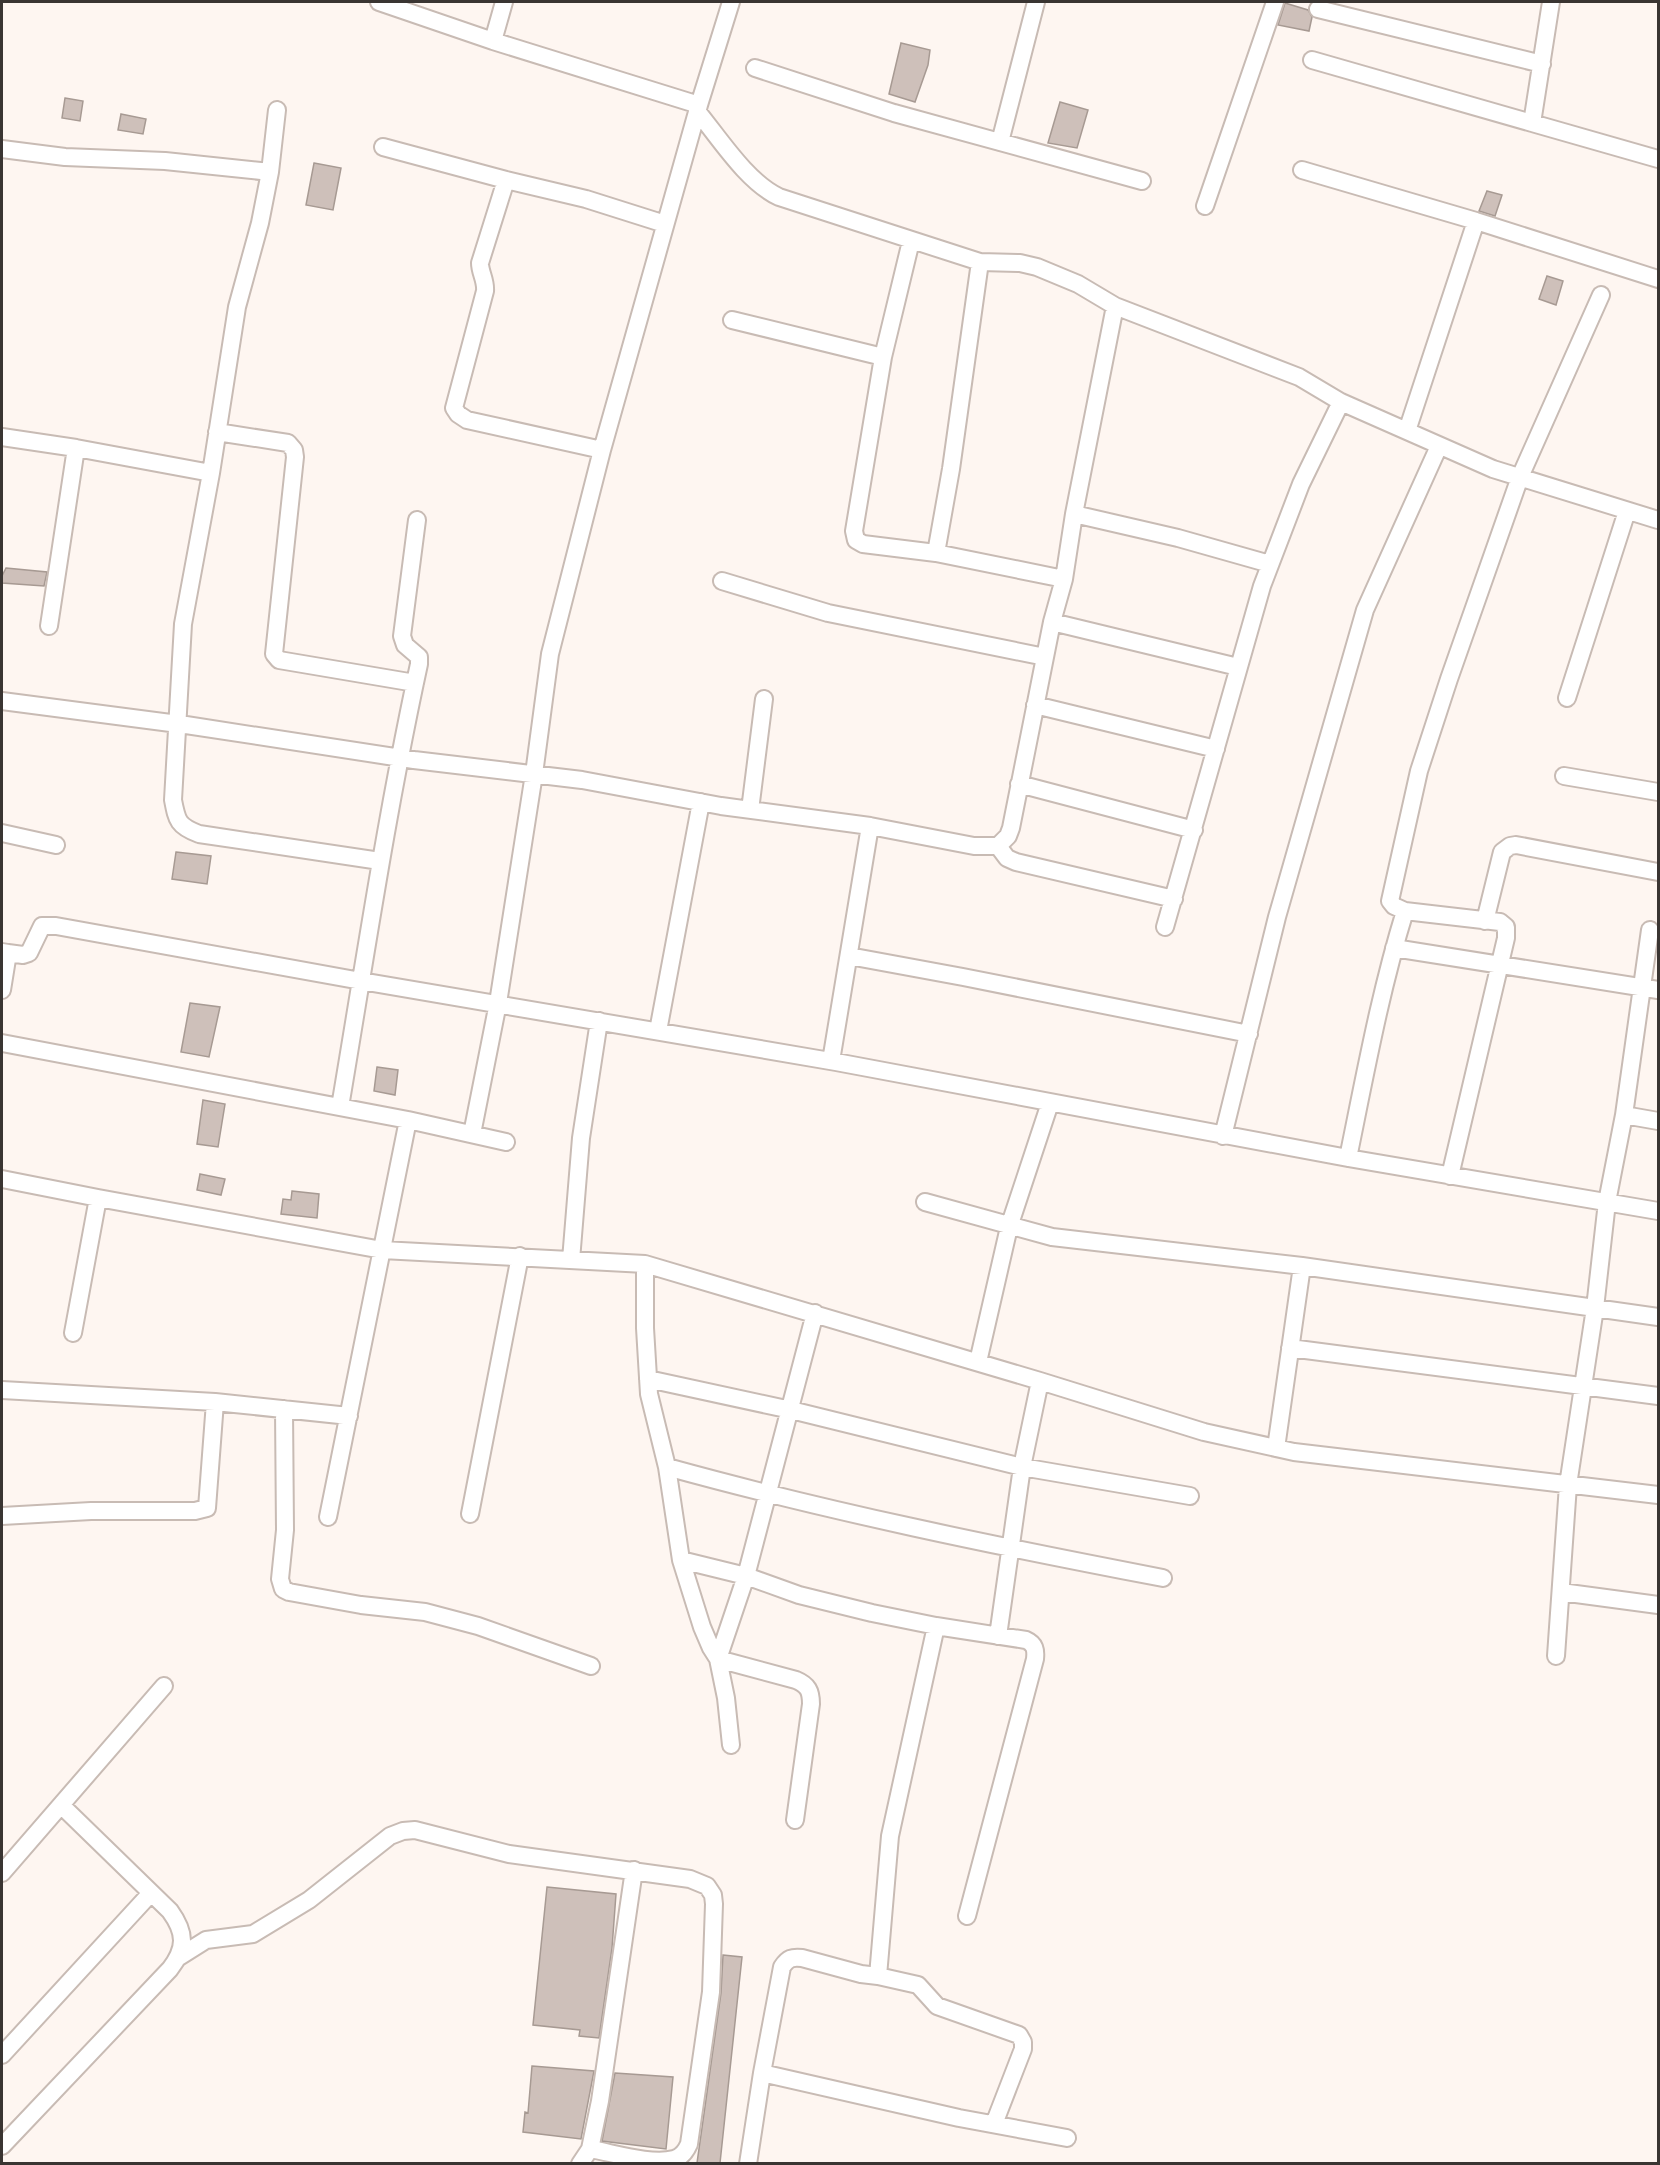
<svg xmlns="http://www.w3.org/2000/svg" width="1660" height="2165" font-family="'Titillium Web',sans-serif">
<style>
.building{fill:#cec0ba;stroke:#a79a93;stroke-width:1.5}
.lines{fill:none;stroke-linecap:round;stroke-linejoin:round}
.minor-casing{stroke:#c8bbb4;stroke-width:20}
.minor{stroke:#fff;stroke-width:16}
</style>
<rect width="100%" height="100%" fill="#fef6f1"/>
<!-- building -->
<path class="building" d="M 1285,3 L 1308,10 L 1312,17 L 1309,31 L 1278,25 Z
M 901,43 L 930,50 L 928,65 L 915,102 L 889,94 Z
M 65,98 L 83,101 L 80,121 L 62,118 Z
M 1060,102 L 1088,110 L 1077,148 L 1048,143 Z
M 121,114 L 146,119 L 143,134 L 118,130 Z
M 314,163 L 341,168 L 333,210 L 306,205 Z
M 1487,191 L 1502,195 L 1495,216 L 1479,211 Z
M 1547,276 L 1563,281 L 1556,305 L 1539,299 Z
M 6,568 L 47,572 L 44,586 L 2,583 L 2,576 Z
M 176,852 L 211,856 L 207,884 L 172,879 Z
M 190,1003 L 220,1007 L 209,1057 L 181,1052 Z
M 377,1067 L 398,1070 L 395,1095 L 374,1091 Z
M 203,1100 L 225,1104 L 218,1147 L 197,1144 Z
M 200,1174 L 225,1179 L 221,1195 L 197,1190 Z
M 292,1191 L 319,1194 L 317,1218 L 281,1214 L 283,1199 L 291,1200 Z
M 547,1887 L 616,1894 L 612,1948 L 599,2038 L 579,2036 L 580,2030 L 533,2025 Z
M 723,1955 L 742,1957 L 720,2163 L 697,2163 L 721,1993 Z
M 532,2066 L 594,2071 L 581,2139 L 523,2132 L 525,2112 L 528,2113 Z
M 615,2073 L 673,2077 L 666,2149 L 602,2141 Z"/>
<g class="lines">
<!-- minor casing -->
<g class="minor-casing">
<path id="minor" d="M 379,2 L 493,41 L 699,105
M 1551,2 L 1532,123 L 1658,159
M 1318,9 L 1542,64
M 493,41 L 504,2
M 1312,60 L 1532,123
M 755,68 L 894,113 L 1142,181
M 277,110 L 270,172 L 260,223 L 237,307 L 211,473 L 183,624 L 173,800 C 177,821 178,826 199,834 L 380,861
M 697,111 C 720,139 747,182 779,197 L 980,262 L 1020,263 L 1037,267 L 1078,284 L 1115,306 L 1299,377 L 1341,402 L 1493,469 L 1658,520
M 1000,142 L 1036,2
M 383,147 L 506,180 L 586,199 L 665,224
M 2,149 L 65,157 L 165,161 L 270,172
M 1302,170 L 1476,221 L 1658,279
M 506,180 L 480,263 C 480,273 486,280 485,291 L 454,408 L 458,414 L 467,420 L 602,450
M 1205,206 L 1275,2
M 732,320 L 883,357 L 911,241
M 883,357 L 854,531 L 856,540 L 863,544 L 936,553 L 1064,579
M 1407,431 L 1476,221
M 217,432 L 288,443 L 294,450 L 295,457 L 274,654 L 279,660 L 415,683
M 2,437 L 76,448 L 49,626
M 76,448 L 211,473
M 1074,514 L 1178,538 L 1270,564
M 936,553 L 951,469 L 980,262
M 722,581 L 828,613 L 1045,657
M 1052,622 L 1238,667
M 1567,698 L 1627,511
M 2,701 L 186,725 L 414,760 L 582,780 L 721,806 L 870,826 L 974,846 L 998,846 L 1008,836 L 1011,828 L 1052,622 L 1064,579 L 1074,514 L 1115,306
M 1035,705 L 1216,749
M 1564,776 L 1658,792
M 1019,784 L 1194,830
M 750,810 L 764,699
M 2,833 L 56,845
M 998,846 L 1007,858 L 1016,862 L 1174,899
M 1405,911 L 1500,922 L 1506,927 L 1506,938 L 1450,1176
M 1485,921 L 1502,852 L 1510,846 L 1516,845 L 1658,872
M 1165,927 L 1262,586 L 1301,484 L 1341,402
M 1394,948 L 1658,990
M 2,952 L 8,953 L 2,990
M 8,953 L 23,955 L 29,953 L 42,926 L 56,926 L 361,981 L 836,1062 L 1348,1158 L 1658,1211
M 849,956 L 963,977 L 1249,1034
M 658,1031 L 701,802
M 2,1043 L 408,1120 L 328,1517
M 831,1061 L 870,826
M 340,1107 C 365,959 387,811 419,664 L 419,657 L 405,645 L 402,636 L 417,520
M 1624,1115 L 1658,1121
M 408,1120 L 506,1142
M 472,1134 L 498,1003 L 534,774 L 550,654 L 602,450 L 699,105 L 731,2
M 1223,1136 L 1277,917 L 1365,610 L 1439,446
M 1348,1158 C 1365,1075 1380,992 1405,911 L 1394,906 L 1390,901 L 1419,771 L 1449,679 L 1520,477 L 1601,295
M 2,1179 L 98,1198 L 382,1250 L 645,1264 L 1040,1381 L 1204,1432 L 1294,1452 L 1658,1495
M 925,1202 L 1052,1237 L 1302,1266 L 1658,1317
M 571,1260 L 581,1138 L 599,1021
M 645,1264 L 645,1328 L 649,1394 L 667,1467 L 681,1560 L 702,1627 L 711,1648 L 718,1659 L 796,1680 C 808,1685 811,1691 811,1704 L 795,1820
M 73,1333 L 98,1198
M 1290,1348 L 1658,1396
M 978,1362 L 1009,1227 L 1050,1103
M 648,1379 L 791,1410 L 1022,1467 L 1190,1496
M 2,1390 L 215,1402 L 207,1508 L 195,1511 L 91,1511 L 2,1516
M 215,1402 L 349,1416
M 284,1409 L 285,1530 L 280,1579 L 283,1589 L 289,1592 L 361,1605 L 425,1612 L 478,1626 L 591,1666
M 1276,1448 L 1302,1266
M 667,1467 C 830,1512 996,1546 1163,1578
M 470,1514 L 520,1256
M 681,1560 L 746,1576 L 799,1595 L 872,1613 L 936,1626 L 1026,1640 C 1035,1644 1036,1650 1035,1659 L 967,1916
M 1561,1592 L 1658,1605
M 998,1636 L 1022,1467 L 1040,1381
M 1556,1656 L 1568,1485 L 1595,1308 L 1607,1202 L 1624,1115 L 1650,930
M 731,1745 L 726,1698 L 718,1659 L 746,1576 L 815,1313
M 2,1873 L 164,1686
M 179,1957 L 206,1940 L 253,1934 L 309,1900 L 390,1836 L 403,1831 L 415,1830 L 509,1854 L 690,1879 L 707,1886 L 713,1895 L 714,1904 L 711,1992 L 689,2144 C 686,2151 682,2157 674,2159 C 651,2165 614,2153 590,2149
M 878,1976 L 918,1985 L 937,2006 L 1019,2035 L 1023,2042 L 1023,2049 L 994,2124
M 2,2055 L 151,1893
M 762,2073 L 959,2118 L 1067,2138
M 2,2146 L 170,1969 C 186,1948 186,1933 170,1911 L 61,1805
M 580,2164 L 590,2149 L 600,2101 L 634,1870
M 748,2164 L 762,2073 L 782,1967 C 788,1958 792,1957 802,1958 L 861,1974 L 878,1976 L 890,1836 L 936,1626"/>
</g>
<!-- minor -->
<use href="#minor" class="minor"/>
</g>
<!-- border -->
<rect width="1660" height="2165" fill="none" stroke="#3a3532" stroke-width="6"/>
</svg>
